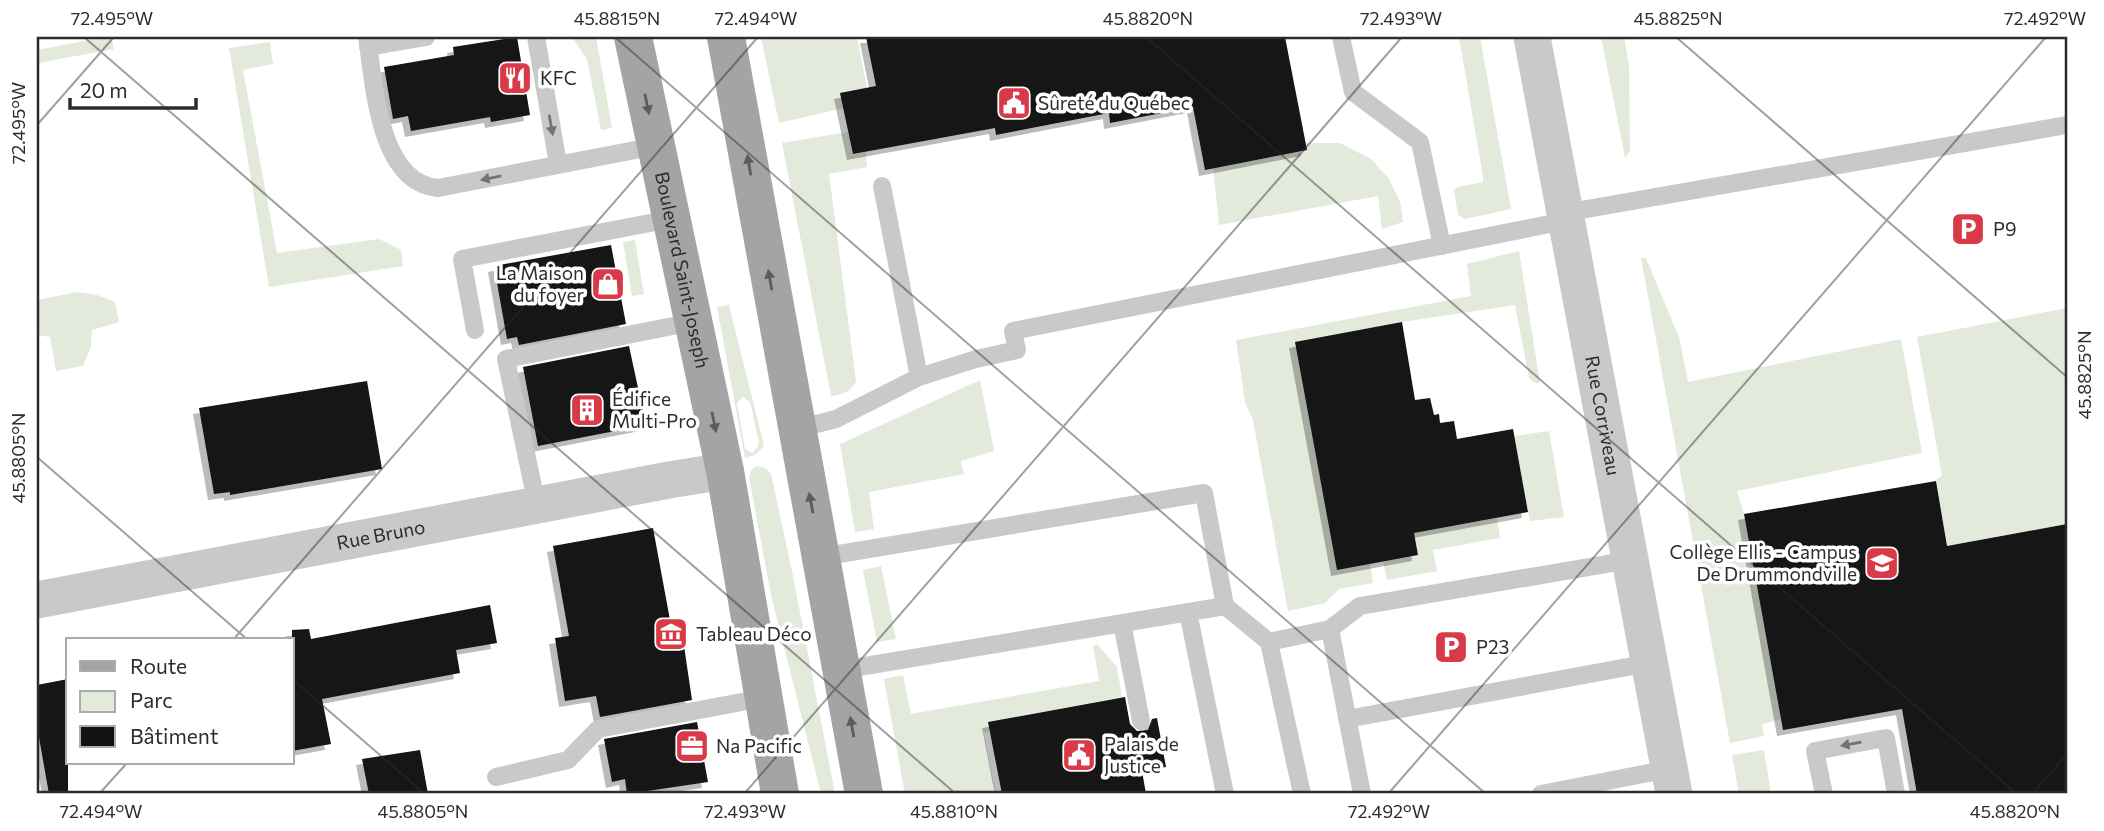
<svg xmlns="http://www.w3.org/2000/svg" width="2104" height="831" font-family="Commissioner,sans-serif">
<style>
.green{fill:#e3e9db;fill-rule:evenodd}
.building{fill:#131313;filter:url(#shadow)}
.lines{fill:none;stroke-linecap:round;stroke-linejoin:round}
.lane{stroke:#c9c9c9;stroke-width:18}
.street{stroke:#c9c9c9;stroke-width:37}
.primary{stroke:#a4a4a4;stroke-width:38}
.oneway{fill:#5c5c5c}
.oneway2{fill:#737373}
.ticks{fill:none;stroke:#2c2c2c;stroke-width:2;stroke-opacity:0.45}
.labels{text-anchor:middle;stroke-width:7;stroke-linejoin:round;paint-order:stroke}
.poi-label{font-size:19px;fill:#2c2c2c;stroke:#fff;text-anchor:start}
.street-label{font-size:19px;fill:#2c2c2c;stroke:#fff}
.neatline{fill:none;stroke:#2c2c2c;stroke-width:2.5}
.ticks-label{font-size:18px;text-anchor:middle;fill:#2c2c2c}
</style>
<defs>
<filter id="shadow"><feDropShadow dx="-6" dy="6" stdDeviation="0" flood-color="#0004"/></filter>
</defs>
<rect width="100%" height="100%" fill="#fff"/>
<!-- green -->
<path class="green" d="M 105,37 L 111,37 L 114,49 L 38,63 L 37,50 Z
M 572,37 L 596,37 L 612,128 L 601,130 L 587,59 Z
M 761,37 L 857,37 L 867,88 L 844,108 L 779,123 Z
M 1459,37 L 1480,37 L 1511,209 L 1465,219 L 1458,215 L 1454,190 L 1458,187 L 1483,182 L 1483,177 Z
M 1601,37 L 1624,37 L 1629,65 L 1630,151 L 1625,158 Z
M 270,42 L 273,64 L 243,70 L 277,253 L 379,239 L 401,250 L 403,266 L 269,287 L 229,48 Z
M 848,132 L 853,155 L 866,152 L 867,167 L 829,174 L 856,381 C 851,393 843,394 831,396 L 782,143 Z
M 1306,143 L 1340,143 L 1371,159 L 1389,179 L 1400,202 L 1403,222 L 1382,229 L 1378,196 L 1219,225 L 1213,168 L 1307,150 Z
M 635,240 L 644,294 L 632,296 L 623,242 Z
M 1519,251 L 1540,383 L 1536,383 L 1529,378 L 1515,305 L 1402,322 L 1370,564 L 1373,583 L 1339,589 L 1325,603 L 1288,611 L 1253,420 L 1245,402 L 1236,340 L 1471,296 L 1467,264 Z
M 1641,258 L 1646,258 L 1679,337 L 1688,382 L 1901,339 L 1922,453 L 1737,491 L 1744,514 L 1781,719 L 1762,724 L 1764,736 L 1730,743 Z
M 77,292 L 97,295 L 115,302 L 119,322 L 92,330 L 91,346 L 83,366 L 56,371 L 50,337 L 37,335 L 37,300 Z
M 729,305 L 764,446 L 755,455 L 745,458 L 717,307 ZM 743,397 L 750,402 L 759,442 L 757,448 L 752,453 L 745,449 L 737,403 Z
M 2067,308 L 2067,524 L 1947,546 L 1936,480 L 1942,476 L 1917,337 Z
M 980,380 L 994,451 L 961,461 L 964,474 L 869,492 L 874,529 L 855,532 L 840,444 Z
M 1549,431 L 1564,517 L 1530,521 L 1514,436 Z
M 757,466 L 765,468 L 771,474 L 793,576 L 835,794 L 821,794 L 771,595 L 749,477 L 752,469 Z
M 1497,518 L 1500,538 L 1433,550 L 1437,571 L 1387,580 L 1383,561 L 1418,555 L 1414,533 Z
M 881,566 L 896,639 L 877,642 L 863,570 Z
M 1097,644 L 1117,667 L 1122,697 L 989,722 L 990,731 L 984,733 L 996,794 L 905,794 L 884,679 L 903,675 L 911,714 L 1099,681 L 1093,646 Z
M 1764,750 L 1771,794 L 1739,794 L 1732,755 Z"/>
<!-- building -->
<path class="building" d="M 517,37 L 530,115 L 491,122 L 490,117 L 411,131 L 408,116 L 393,119 L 384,67 L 454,55 L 453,47 Z
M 866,37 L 1285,37 L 1307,150 L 1205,170 L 1193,107 L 1110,123 L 1109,113 L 996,135 L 995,128 L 853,154 L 840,93 L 876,86 Z
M 611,245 L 626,324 L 519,345 L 517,337 L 507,339 L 494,266 Z
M 1402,322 L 1415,400 L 1430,398 L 1434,415 L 1439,414 L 1440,423 L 1454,421 L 1457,439 L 1513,429 L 1528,512 L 1414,533 L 1418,555 L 1337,570 L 1295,342 Z
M 629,346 L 646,425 L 538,446 L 523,367 Z
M 367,381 L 382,469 L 230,495 L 230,492 L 214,494 L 199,408 Z
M 1936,481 L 1947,546 L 2067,524 L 2067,794 L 1917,794 L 1902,709 L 1783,730 L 1744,514 Z
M 653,528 L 670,620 L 680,619 L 692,700 L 600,717 L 596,696 L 565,701 L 555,638 L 569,636 L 553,546 Z
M 490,605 L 497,643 L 456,650 L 460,673 L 322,699 L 331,744 L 292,751 L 292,630 L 309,629 L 311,639 Z
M 68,679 L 68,794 L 49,794 L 37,726 L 37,685 Z
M 1125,697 L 1130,724 L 1137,731 L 1148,730 L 1152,719 L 1157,718 L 1166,767 L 1142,771 L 1146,794 L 1002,794 L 988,722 Z
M 697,722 L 708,782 L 627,794 L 625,779 L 612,782 L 604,739 Z
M 420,750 L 428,794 L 369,794 L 362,759 Z"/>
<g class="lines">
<!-- lane -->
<path class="lane" d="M 367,37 C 374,82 378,183 438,188 L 656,146
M 536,37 L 558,164
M 1341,37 L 1353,92 L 1420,142 L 1442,246
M 368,47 L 426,37
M 1564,213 L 2067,125
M 475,330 L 462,259 L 671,219
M 919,377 L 976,359 L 1017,350 L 1013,331 L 1565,221
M 797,429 L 836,419 L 919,377 L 882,186
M 537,505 L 506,359 L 693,322
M 821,557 L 1204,493 L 1225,606
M 1188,612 L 1225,794
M 1122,623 L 1141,721
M 1330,629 L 1360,606 L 1630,560
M 1269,642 L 1302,794
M 841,670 L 1225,606 L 1269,642 L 1330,629 L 1362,794
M 1347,719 L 1649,663
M 496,777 L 568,760 L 598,729 L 763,698
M 1541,794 L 1669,769
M 1824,794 L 1815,751 L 1886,738 L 1896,794"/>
<!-- street -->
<g class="street">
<path id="s1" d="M 1532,37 L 1674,794"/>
<path id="s2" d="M 37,600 L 669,480 L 725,471"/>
</g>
<!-- primary -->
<g class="primary">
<path id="s3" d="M 633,37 L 725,471 L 780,794"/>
<path d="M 726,37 L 864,794"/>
</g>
</g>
<!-- one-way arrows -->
<defs><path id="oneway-solid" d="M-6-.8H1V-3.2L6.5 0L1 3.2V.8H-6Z" transform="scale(1.75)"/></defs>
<g class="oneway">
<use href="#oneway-solid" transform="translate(647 104) rotate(78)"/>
<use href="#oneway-solid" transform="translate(749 165) rotate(-100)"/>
<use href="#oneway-solid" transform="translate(770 280) rotate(-100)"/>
<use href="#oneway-solid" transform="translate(714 422) rotate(78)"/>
<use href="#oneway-solid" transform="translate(811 503) rotate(-101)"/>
<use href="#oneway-solid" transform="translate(852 727) rotate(-100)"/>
</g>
<g class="oneway2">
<use href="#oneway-solid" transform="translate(551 125) rotate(80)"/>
<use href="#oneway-solid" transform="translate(491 178) rotate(169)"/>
<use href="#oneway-solid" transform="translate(1851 744) rotate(170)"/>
</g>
<!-- ticks -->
<path class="ticks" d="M 84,37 L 956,794M 615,37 L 1486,794M 1146,37 L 2017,794M 1676,37 L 2067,377M 37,125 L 114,37M 37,457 L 248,640M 233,640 L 758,37M 292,679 L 425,794M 99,794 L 127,763M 744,794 L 1402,37M 1388,794 L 2046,37M 2032,794 L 2067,754"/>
<!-- icons -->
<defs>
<g id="restaurant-square" transform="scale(1.75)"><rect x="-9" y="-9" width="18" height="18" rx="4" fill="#d83a47" stroke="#fff"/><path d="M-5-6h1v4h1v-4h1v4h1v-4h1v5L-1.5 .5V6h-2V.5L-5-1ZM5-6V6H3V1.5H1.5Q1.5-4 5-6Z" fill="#fff"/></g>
<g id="civic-square" transform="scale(1.75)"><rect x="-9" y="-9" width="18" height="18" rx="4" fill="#d83a47" stroke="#fff"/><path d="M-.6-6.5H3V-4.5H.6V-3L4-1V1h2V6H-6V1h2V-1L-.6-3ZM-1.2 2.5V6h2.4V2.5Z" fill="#fff"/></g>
<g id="parking-square" transform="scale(1.75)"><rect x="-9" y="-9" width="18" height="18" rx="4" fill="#d83a47" stroke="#fff"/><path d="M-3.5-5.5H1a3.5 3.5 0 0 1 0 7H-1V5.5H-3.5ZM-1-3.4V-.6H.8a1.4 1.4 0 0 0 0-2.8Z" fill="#fff"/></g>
<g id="shop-square" transform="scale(1.75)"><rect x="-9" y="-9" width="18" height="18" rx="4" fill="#d83a47" stroke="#fff"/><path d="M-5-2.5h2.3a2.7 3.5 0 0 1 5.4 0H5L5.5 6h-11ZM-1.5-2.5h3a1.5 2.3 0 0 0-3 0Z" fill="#fff"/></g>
<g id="building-square" transform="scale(1.75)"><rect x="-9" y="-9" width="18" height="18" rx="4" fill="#d83a47" stroke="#fff"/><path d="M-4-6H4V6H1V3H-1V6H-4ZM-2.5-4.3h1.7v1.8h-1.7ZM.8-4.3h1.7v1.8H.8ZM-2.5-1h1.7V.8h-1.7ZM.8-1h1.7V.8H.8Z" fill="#fff"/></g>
<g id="university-square" transform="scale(1.75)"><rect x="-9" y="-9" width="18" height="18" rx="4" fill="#d83a47" stroke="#fff"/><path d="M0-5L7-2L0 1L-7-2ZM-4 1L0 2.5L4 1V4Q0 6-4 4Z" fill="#fff"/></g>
<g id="museum-square" transform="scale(1.75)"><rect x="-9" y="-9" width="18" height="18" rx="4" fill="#d83a47" stroke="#fff"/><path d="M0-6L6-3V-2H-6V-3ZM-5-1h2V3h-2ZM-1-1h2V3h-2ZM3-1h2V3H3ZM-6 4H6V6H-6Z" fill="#fff"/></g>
<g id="office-square" transform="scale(1.75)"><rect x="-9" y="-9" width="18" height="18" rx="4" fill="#d83a47" stroke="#fff"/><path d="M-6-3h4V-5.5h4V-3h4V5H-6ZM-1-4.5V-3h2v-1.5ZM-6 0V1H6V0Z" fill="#fff"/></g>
</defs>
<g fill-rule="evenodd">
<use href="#restaurant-square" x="515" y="78"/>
<use href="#civic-square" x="1014" y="103"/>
<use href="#parking-square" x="1968" y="229"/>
<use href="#shop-square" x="608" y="284"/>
<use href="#building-square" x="587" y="410"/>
<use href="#university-square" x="1882" y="563"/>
<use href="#museum-square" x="671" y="634"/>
<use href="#parking-square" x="1451" y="647"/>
<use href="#office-square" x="692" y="746"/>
<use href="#civic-square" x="1079" y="755"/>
</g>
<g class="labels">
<!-- poi labels -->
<g class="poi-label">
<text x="540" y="85">KFC</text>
<text x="1038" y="110">Sûreté du Québec</text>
<text x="1993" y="236">P9</text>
<text x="584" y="280" text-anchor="end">La Maison<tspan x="584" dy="22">du foyer</tspan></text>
<text x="612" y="406">Édifice<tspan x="612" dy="22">Multi-Pro</tspan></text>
<text x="1857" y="559" text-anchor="end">Collège Ellis - Campus<tspan x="1857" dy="22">De Drummondville</tspan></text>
<text x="696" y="641">Tableau Déco</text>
<text x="1476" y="654">P23</text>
<text x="1104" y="751">Palais de<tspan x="1104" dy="22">Justice</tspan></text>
<text x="716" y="753">Na Pacific</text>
</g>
<!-- street labels -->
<g class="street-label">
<text dy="7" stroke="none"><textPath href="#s3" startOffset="238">Boulevard Saint-Joseph</textPath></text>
<text dy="7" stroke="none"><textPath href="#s1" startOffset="385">Rue Corriveau</textPath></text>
<text dy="7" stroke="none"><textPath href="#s2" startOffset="350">Rue Bruno</textPath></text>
</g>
</g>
<!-- border -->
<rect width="2104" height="831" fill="none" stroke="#ffffff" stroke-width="77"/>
<!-- legend -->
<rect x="66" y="638" width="228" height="126" fill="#ffffff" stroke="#ababab" stroke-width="2"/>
<rect x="80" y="661" width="35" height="10" fill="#a4a4a4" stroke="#ababab" stroke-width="2"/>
<text x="130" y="674" font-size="21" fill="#2c2c2c">Route</text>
<rect x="80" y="691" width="35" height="21" fill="#e3e9db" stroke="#ababab" stroke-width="2"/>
<text x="130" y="708" font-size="21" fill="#2c2c2c">Parc</text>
<rect x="80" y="726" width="35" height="21" fill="#131313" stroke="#ababab" stroke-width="2"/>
<text x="130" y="744" font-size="21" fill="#2c2c2c">Bâtiment</text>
<!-- scale -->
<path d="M70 98v10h126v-10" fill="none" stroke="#2c2c2c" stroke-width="3.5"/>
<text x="80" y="98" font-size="21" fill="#2c2c2c" stroke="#ffffff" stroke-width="5" paint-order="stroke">20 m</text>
<rect x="38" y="38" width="2028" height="754" class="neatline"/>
<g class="ticks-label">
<text x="112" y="25">72.495°W</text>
<text x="617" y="25">45.8815°N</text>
<text x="756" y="25">72.494°W</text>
<text x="1148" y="25">45.8820°N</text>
<text x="1401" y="25">72.493°W</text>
<text x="1678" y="25">45.8825°N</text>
<text x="2045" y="25">72.492°W</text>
<text transform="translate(19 123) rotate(-90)" y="6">72.495°W</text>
<text transform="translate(2085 375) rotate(-90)" y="6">45.8825°N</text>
<text transform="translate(19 458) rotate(-90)" y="6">45.8805°N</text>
<text x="101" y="818">72.494°W</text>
<text x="423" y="818">45.8805°N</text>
<text x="745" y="818">72.493°W</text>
<text x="954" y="818">45.8810°N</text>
<text x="1389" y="818">72.492°W</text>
<text x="2015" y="818">45.8820°N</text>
</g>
</svg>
